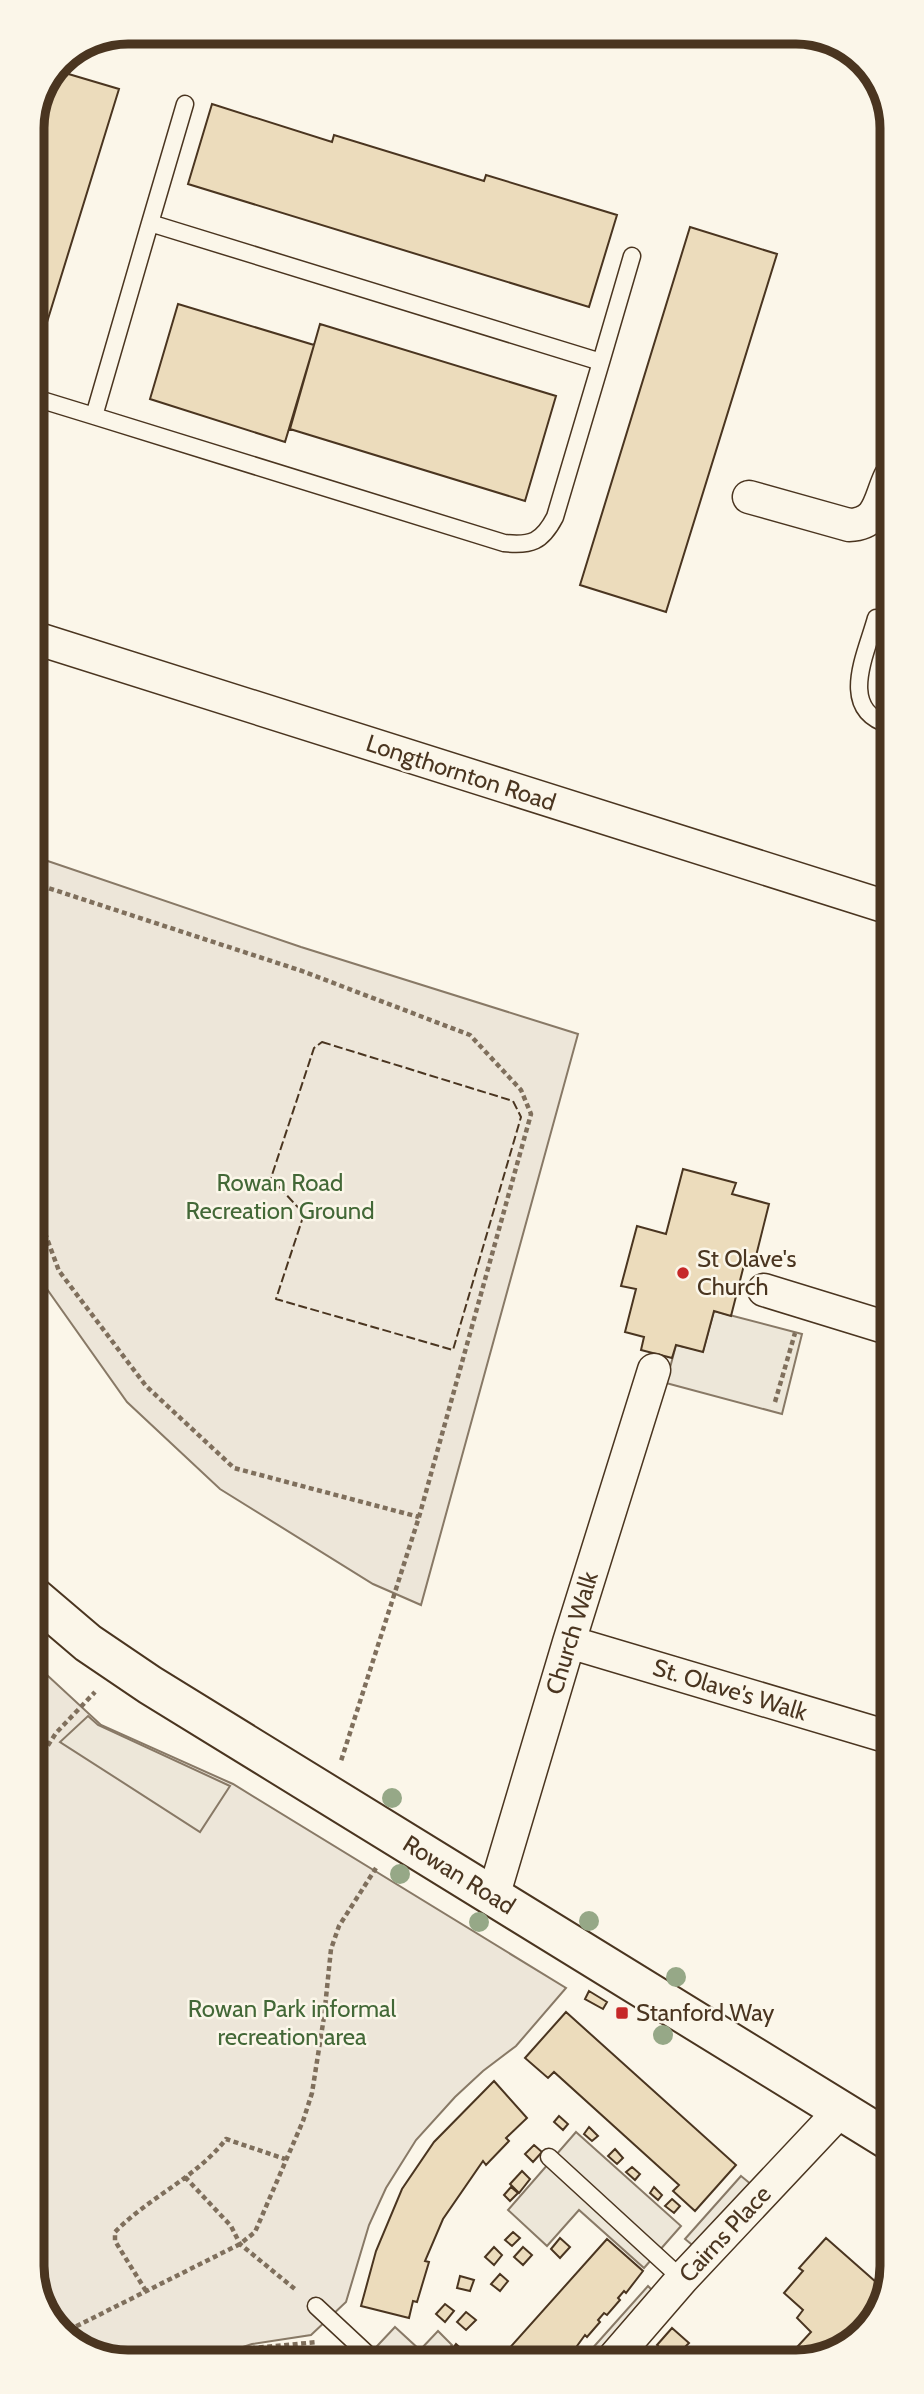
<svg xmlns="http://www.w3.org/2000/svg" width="924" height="2394" font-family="Cabin,sans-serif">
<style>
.green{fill:#ede6d9;stroke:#887966;stroke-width:2}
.parking{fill:#ede7d9;stroke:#887966;stroke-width:2}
.building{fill:#ecdcbc;stroke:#4a3520;stroke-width:2}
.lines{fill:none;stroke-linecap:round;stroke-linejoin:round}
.service-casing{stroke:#4a3520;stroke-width:19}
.minor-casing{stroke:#4a3520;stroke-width:35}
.secondary-casing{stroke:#4a3520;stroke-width:42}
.path{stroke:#7f6f5c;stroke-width:4.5;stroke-dasharray:5 3.5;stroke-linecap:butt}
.service{stroke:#fbf6e9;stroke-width:16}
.minor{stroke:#fbf6e9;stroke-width:32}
.secondary{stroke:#fbf6e9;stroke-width:38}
.fence{stroke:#4a3520;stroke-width:2;stroke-dasharray:9 3.5;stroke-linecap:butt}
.tree{fill:#96a887}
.poi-dot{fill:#c62828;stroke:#fbf6e9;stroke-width:2.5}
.labels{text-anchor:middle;stroke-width:5;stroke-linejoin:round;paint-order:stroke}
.street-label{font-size:24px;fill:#4a3520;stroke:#fbf6e9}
.park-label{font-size:24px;fill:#436837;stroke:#fbf6e9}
.poi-label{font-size:24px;fill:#4a3520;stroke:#fbf6e9;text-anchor:start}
.rim{fill:none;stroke:#4a3520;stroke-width:9}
</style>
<rect width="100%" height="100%" fill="#fbf6e9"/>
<!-- green -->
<path class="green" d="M 33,856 L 301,947 L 578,1034 L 421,1605 L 373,1584 L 220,1489 L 127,1402 L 42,1282 L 33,1260 Z
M 34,1663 L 101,1725 L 233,1784 L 566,1988 L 516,2046 L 483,2071 L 455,2097 L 416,2140 L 386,2188 L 369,2225 L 346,2302 L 311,2335 L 252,2344 L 197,2362 L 121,2362 L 64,2339 L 35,2292 Z"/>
<!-- parking -->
<path class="parking" d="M 714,1311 L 802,1334 L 782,1414 L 666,1383 L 676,1345 L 703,1351 Z
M 88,1716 L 98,1725 L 230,1786 L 200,1832 L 60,1742 Z
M 576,2132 L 681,2226 L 644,2268 L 579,2210 L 547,2246 L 508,2210 Z
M 741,2176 L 752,2185 L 696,2248 L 685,2239 Z
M 648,2286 L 656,2294 L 598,2358 L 590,2351 Z
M 395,2327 L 420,2350 L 438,2331 L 452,2345 L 438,2361 L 363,2361 Z"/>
<!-- building -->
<path class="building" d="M 55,70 L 119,89 L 35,361 L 32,360 L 32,122 Z
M 212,104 L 332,142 L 334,135 L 484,181 L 486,175 L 617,215 L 589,307 L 188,184 Z
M 690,227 L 777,254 L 666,612 L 580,585 Z
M 178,304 L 314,345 L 285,442 L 150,399 Z
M 320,324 L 556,396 L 525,501 L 290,429 Z
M 683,1169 L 736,1183 L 732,1194 L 769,1204 L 755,1260 L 746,1257 L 731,1316 L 714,1311 L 703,1352 L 676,1345 L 672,1358 L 641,1350 L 644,1337 L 625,1332 L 636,1289 L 621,1286 L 637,1226 L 666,1234 Z
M 589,1991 L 607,2002 L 603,2009 L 585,1999 Z
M 566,2012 L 736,2165 L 695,2211 L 673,2191 L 679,2185 L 554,2072 L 548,2078 L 525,2058 Z
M 494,2081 L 527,2118 L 506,2138 L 509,2141 L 486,2165 L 483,2161 L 443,2219 L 425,2261 L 429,2262 L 417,2302 L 413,2301 L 409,2318 L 361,2306 L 376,2251 L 402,2189 L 434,2142 Z
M 559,2116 L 568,2124 L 563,2130 L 554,2122 Z
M 589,2127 L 598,2136 L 592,2141 L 584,2134 Z
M 534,2145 L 542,2152 L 533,2162 L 525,2154 Z
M 615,2149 L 623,2158 L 617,2164 L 608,2156 Z
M 632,2167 L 640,2174 L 635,2180 L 626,2172 Z
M 522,2171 L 530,2179 L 519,2193 L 510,2184 Z
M 511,2187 L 518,2193 L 510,2201 L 504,2195 Z
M 654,2187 L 662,2195 L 658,2200 L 650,2193 Z
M 672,2199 L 680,2206 L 674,2213 L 665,2206 Z
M 513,2232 L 520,2238 L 512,2246 L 505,2240 Z
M 560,2238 L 570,2247 L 560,2258 L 551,2249 Z
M 826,2238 L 885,2290 L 873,2325 L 822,2359 L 786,2359 L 811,2332 L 797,2318 L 803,2310 L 784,2293 L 803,2271 L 799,2268 Z
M 607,2239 L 643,2271 L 626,2293 L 624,2291 L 618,2298 L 620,2300 L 607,2315 L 604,2313 L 598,2320 L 600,2322 L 587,2337 L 585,2335 L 569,2357 L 567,2356 L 563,2360 L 498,2361 Z
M 494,2247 L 502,2255 L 494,2265 L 485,2257 Z
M 523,2247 L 532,2255 L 523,2265 L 514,2257 Z
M 500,2274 L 508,2281 L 500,2291 L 491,2284 Z
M 460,2276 L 474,2280 L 470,2291 L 457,2288 Z
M 445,2304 L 454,2311 L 445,2322 L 436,2314 Z
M 466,2312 L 476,2320 L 466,2330 L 457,2322 Z
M 672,2328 L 689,2343 L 673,2359 L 657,2345 Z
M 456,2344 L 465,2352 L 457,2361 L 454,2361 L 448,2355 Z
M 333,2350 L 334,2361 L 246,2362 L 303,2352 Z"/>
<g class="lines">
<!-- service casing -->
<g class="service-casing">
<path id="service" d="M 150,223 L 185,104
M 601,362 L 632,256
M 32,397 L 94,416 L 504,543 C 531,546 542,542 555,517 L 601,362 L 150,223 L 94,416
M 876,618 C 866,655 837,710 890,725
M 549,2157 L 682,2279
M 316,2306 L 375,2361"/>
</g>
<!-- minor casing -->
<g class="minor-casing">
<path id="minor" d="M 749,497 L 849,525 C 880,524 879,500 890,477
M 32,637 L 890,908
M 764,1290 L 891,1329
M 569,1642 L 892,1738
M 493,1897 L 569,1642 L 654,1370
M 612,2360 L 682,2279 L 840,2111"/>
</g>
<!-- secondary casing -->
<g class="secondary-casing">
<path id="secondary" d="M 34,1597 L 88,1643 L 150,1685 L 892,2142"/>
</g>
<!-- path -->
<path class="path" d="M 33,883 L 302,971 L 470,1035 L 521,1090 L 531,1114 L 419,1517 L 341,1761
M 33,1201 L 59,1271 L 146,1386 L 234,1468 L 419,1517
M 775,1402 L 795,1333
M 34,1767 L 56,1733 L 95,1692
M 185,2177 L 231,2226 L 240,2244 L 296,2290
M 146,2291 L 115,2241 L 115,2232 C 149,2197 196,2178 226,2139 L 285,2159
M 61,2334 L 240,2244 L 255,2232 L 303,2121 L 312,2093 L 324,2017 L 331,1949 L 339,1926 L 376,1868
M 210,2362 L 254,2348 L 318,2342"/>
<!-- service -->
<use href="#service" class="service"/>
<!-- minor -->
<use href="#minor" class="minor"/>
<!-- secondary -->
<use href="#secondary" class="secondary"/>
<!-- fence -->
<path class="fence" d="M 322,1042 L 513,1101 L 521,1117 L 453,1350 L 276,1299 L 304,1214 L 271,1178 L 314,1048 Z"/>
</g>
<!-- trees -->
<g class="tree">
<circle cx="392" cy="1798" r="10"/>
<circle cx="400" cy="1874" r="10"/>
<circle cx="589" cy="1921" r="10"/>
<circle cx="479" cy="1922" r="10"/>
<circle cx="676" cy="1977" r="10"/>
<circle cx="663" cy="2035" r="10"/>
</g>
<!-- markers -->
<g class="poi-dot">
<circle cx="683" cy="1273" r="7"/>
<rect x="615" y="2006" width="14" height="14" rx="3.5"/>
</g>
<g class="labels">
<!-- street labels -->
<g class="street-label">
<text transform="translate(461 773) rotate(18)" y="8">Longthornton Road</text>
<text transform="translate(572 1633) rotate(-73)" y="8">Church Walk</text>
<text transform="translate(730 1690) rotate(17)" y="8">St. Olave's Walk</text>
<text transform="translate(459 1875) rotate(32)" y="8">Rowan Road</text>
<text transform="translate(725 2234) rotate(-47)" y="8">Cairns Place</text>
</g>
<!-- park labels -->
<g class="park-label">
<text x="280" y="1191">Rowan Road<tspan x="280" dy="28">Recreation Ground</tspan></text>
<text x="292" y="2017">Rowan Park informal<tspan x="292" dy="28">recreation area</tspan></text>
</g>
<!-- poi labels -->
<g class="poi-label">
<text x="697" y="1267">St Olave's<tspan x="697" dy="28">Church</tspan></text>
<text x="636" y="2021">Stanford Way</text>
</g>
</g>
<!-- crop -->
<path d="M0 0H924V2394H0ZM128 44H796A84 84 0 0 1 880 128V2266A84 84 0 0 1 796 2350H128A84 84 0 0 1 44 2266V128A84 84 0 0 1 128 44Z" fill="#fbf6e9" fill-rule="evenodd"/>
<path class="rim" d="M128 44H796A84 84 0 0 1 880 128V2266A84 84 0 0 1 796 2350H128A84 84 0 0 1 44 2266V128A84 84 0 0 1 128 44Z"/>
</svg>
